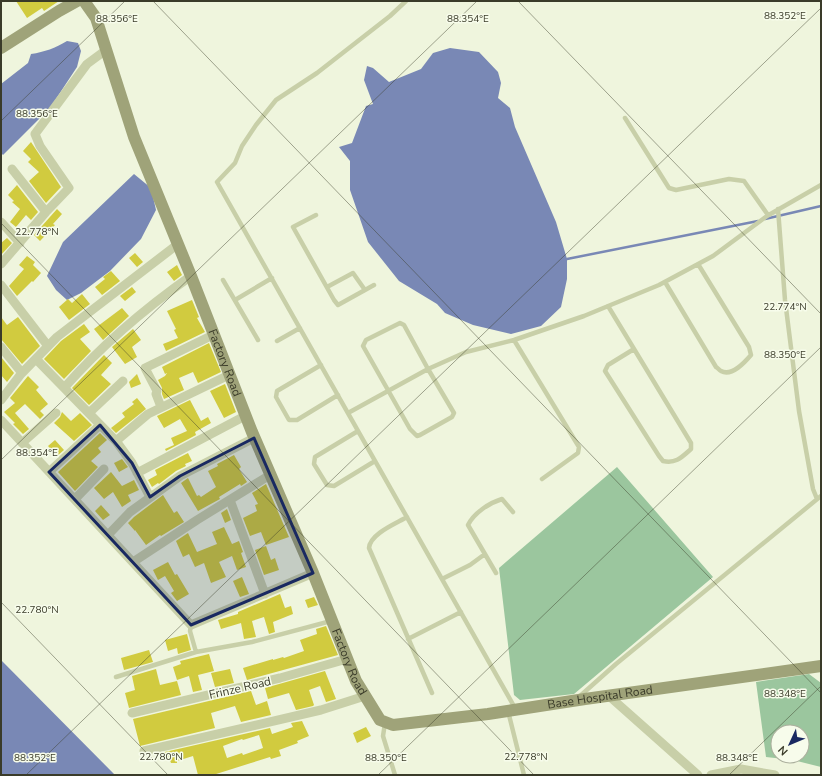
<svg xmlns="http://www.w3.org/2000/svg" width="822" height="776" font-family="'Nunito Sans',sans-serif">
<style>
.green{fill:#9bc69e;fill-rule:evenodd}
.water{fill:#7988b5}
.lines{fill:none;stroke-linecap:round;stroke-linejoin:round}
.stream{stroke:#7988b5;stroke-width:2.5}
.building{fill:#d1cb3f;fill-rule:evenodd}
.lane{stroke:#c8cfa8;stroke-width:4.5}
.street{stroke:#c8cfa8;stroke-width:9}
.secondary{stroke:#9fa379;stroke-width:12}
.marked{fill:#192961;fill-opacity:0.2;stroke:#192961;stroke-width:3;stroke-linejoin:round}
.ticks{fill:none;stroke:#3a3b29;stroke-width:1;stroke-opacity:0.45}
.labels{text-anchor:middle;stroke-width:3;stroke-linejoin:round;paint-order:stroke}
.street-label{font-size:12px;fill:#3a3b29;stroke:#f7fceb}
.ticks-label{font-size:10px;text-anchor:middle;fill:#3a3b29;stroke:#f7fceb;stroke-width:3;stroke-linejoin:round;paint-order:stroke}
</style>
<rect width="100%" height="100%" fill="#eff5dd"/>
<!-- green -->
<path class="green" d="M 617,467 L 713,577 L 574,694 L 520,700 L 514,695 L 499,568 Z
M 809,674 L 821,683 L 821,767 L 793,760 L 766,757 L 756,682 ZM 778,732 L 802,732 L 802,756 L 778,756 Z"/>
<!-- water -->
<path class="water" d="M 67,41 L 78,43 L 81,51 L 77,67 L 50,108 L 3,155 L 1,153 L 1,84 L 28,63 L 31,54 C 45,52 55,48 67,41 Z
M 450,48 L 479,52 L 498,72 L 501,83 L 498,98 L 510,108 L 515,127 L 556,222 L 567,259 L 567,279 L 561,307 L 541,326 L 511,334 L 473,325 L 445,313 L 437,304 L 399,281 L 368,242 L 350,190 L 350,161 L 339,147 L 352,143 L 366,106 L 373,104 L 364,80 L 367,66 L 373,68 L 389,82 L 421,69 L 433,53 Z
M 134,174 L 151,188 L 156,210 L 141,239 L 110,271 L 81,293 L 67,300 L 56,290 L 47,276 L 63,242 Z
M 1,660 L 115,775 L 1,775 Z"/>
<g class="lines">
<!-- stream -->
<path class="stream" d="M 765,219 L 821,206
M 567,259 L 758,221"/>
</g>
<!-- building -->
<path class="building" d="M 16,1 L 59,1 L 44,11 L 42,8 L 27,18 Z
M 31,142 L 61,187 L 46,203 L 29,181 L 39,172 L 28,162 L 31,159 L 23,151 Z
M 17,185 L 38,212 L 31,220 L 26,215 L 16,227 L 10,222 L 20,209 L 12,202 L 14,201 L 8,195 Z
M 57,209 L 62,214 L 53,224 L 55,225 L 40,241 L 34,235 Z
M 7,238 L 12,243 L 1,255 L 1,243 Z
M 135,253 L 143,262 L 137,267 L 129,258 Z
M 27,256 L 35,262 L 33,265 L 41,273 L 33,282 L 32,281 L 17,296 L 9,286 L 24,269 L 19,265 Z
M 177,265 L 182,275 L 174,281 L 167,272 Z
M 111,271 L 120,281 L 102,295 L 95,287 L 105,279 L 103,277 Z
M 132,287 L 136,292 L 125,301 L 120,296 Z
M 82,294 L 90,304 L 69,320 L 59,307 L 68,299 L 72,303 Z
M 192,300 L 199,317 L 197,318 L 205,332 L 166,351 L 163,344 L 178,338 L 174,330 L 176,329 L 167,311 Z
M 122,308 L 129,316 L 103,340 L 94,329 Z
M 1,317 L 7,325 L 18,317 L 40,346 L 22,364 L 1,339 Z
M 84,324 L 90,332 L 80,339 L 91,351 L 64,379 L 44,359 L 61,341 Z
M 133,329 L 141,340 L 132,347 L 137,357 L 125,364 L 112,347 Z
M 209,343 L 221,372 L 198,383 L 193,372 L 179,378 L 184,390 L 164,399 L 162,394 L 162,388 L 158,380 L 165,376 L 167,373 L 165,374 L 162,367 Z
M 104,355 L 112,363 L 101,375 L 111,384 L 89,405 L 72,388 Z
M 1,357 L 14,373 L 7,382 L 1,375 Z
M 137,374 L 141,384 L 131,388 L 129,382 Z
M 28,376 L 39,387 L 36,390 L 48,404 L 40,411 L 44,415 L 40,419 L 25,404 L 15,413 L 29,429 L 23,434 L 13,424 L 15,423 L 4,412 L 15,403 L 10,398 Z
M 225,384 L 236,412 L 224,418 L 210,391 Z
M 137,398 L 146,409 L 116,433 L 111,428 L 125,417 L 122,413 L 134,404 L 132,402 Z
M 190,400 L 201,421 L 208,417 L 211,423 L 195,432 L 196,435 L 166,451 L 165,449 L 174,445 L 171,438 L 187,431 L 180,419 L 164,428 L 157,416 Z
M 62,412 L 71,421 L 80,413 L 92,425 L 74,441 L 54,423 L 60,417 Z
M 100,433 L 107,440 L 98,448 L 101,452 L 91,461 L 98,467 L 75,491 L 58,472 Z
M 55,440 L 64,450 L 57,456 L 48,446 Z
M 188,453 L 192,461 L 185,464 L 186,466 L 176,471 L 159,484 L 158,483 L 152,487 L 148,480 L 157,475 L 155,470 Z
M 234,455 L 241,467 L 239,469 L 247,482 L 241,486 L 240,484 L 219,497 L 220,499 L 198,511 L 181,483 L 188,478 L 197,496 L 199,495 L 201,497 L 216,487 L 208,471 L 218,466 L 217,464 Z
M 122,459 L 128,467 L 119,472 L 114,463 Z
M 111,472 L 122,486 L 134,480 L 139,490 L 128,495 L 131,501 L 122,507 L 113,492 L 104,499 L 94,488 Z
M 266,484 L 289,537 L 266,545 L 261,532 L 250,536 L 243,518 L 257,511 L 255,505 L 258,504 L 252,493 Z
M 163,495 L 174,513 L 177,511 L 184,522 L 161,536 L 160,535 L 146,545 L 135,530 L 135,531 L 128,523 L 134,517 Z
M 101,505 L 110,515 L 103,520 L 95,511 Z
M 227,509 L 231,520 L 225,523 L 221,513 Z
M 224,527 L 232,544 L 239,541 L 243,552 L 241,553 L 246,567 L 237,570 L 232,556 L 219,562 L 226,577 L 211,583 L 204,563 L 195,567 L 189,554 L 183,557 L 176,541 L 188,533 L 197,552 L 217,544 L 212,532 Z
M 266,546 L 271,560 L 275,558 L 279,570 L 264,575 L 255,550 Z
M 168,562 L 175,575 L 177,574 L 189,594 L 177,601 L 171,593 L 174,591 L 165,576 L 158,580 L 153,570 Z
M 242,577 L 249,594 L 240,597 L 233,581 Z
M 280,594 L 285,608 L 291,606 L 293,614 L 273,622 L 275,632 L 269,634 L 264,617 L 252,621 L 256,637 L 244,639 L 241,623 L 221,629 L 218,620 L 238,614 L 238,612 Z
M 314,597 L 318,605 L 308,608 L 305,600 Z
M 326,626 L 338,655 L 247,680 L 243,668 L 273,659 L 273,660 L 283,657 L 284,658 L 304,651 L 300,640 L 317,634 L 316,629 Z
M 187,634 L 191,650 L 178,654 L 177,648 L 168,651 L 165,640 Z
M 149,650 L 153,662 L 124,670 L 121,658 Z
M 209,654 L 214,671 L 198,675 L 202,690 L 193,692 L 189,676 L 177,680 L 173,667 L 181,664 L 180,661 Z
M 156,669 L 160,685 L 177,681 L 181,695 L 129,708 L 125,693 L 135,690 L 132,676 Z
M 230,669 L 234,683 L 215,687 L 211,673 Z
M 325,671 L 336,699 L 326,702 L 320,686 L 309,690 L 314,705 L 313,706 L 296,710 L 289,693 L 268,699 L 265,688 Z
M 251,691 L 256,705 L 267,701 L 271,715 L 241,722 L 235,706 L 211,713 L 215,728 L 140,746 L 133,719 Z
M 302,721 L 309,736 L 297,741 L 298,743 L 279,750 L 281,756 L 271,759 L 270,757 L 213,775 L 198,775 L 193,756 L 177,761 L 177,763 L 171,763 L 170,760 L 156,754 L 270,728 L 272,734 L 293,727 L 291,723 ZM 259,735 L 263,748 L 243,755 L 242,753 L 227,758 L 223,746 L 242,739 L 243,740 Z
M 366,727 L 371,736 L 357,743 L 353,733 Z"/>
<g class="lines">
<!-- lane -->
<path class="lane" d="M 406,1 L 390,16 L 317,73 L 276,100 L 256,125 L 242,146 L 235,163 L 217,182 L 515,708
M 625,118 L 669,188 L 676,190 L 729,179 L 744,181 L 768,215
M 778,209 L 785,300 L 799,411 L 813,489 L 817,499
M 316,215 L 293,227 L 334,300 L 338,305 L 374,285
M 223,280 L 258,340
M 665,282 L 716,367 C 718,368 719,370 721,371 C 732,377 745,362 751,355 L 749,347 L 698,264
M 327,287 L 353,273 L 365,290
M 235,300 L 272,278
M 608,306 L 691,443 L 691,449 C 682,457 676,464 663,461 L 659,456 L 605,371 L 608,365 L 634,349
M 400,323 L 404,325 L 428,369 L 454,413 L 452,417 L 420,435 L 417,436 L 410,429 L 363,346 L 366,340 Z
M 514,340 L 579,447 L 578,453 L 542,479
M 277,341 L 300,328
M 321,365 L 277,391 L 276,397 L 289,420 L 297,420 L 338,395
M 348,413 L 428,369 L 466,352 L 514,340 L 584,316 L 659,285 L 713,256 L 767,216 L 821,185
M 358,431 L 315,457 L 314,464 L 327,485 L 334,486 L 375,461
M 407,517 C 395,524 370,534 369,548 L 432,693
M 496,573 L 468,525 C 474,513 489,503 502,499 L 513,512
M 442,579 L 470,565 L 485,554
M 191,625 L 190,631 L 196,652
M 408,639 L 461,612
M 116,677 L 196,652 L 252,642 L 331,621
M 580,696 L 616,664 L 821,496
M 508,711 L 524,775
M 385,723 L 383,736 L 395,775"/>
<!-- street -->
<path class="street" d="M 12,169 L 46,212
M 1,222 L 20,243
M 1,264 L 46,212 L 69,188 L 40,146 L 35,134 L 87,64 L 106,50
M 1,285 L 48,346
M 1,347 L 22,373
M 36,359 L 116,441 L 132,463 L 150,497
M 64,388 C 102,345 144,309 191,276
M 1,400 L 21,374 L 57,337 L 178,244
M 161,407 L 156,394 L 157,391 L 145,368 L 213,335
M 89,413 L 123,381
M 1,420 L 191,625 L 313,573
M 116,441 L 148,414 L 229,375
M 22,443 L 56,413
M 49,472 L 100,425
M 137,473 L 245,416
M 75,499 L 104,469
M 230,500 L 265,594
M 108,535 L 130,512 L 180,476 L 254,438
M 133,562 L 197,520 L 270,475
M 609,696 L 698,775
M 132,713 L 280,678 L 347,659
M 144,751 L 321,710 L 365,696
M 711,775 L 741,769 L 775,775"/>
<!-- secondary -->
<g class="secondary">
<path id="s1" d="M 84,1 L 96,18 L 134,137 L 191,276 L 252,432 L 313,573 L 356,681 L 380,720 L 393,725 L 488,714 L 585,699 L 821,666"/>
<path d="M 1,48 L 59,11 L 77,1"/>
</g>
</g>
<!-- marked area -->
<path class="marked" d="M 100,425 L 132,463 L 150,497 L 180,476 L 254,438 L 313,573 L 191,625 L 49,472 Z"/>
<!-- ticks -->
<path class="ticks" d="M 153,1 L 821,693M 518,1 L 821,314M 1,121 L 125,1M 1,223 L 534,775M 1,460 L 477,1M 1,602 L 168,775M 26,775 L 821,8M 378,775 L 821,347M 729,775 L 821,686"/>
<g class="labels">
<!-- street labels -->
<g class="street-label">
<text dy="4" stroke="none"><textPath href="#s1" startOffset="389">Factory Road</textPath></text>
<text dy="4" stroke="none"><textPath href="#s1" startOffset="713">Factory Road</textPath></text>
<text transform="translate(240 688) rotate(-13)" y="4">Frinze Road</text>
<text dy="4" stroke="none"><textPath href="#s1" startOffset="1002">Base Hospital Road</textPath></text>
</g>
</g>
<g class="ticks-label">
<text x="785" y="19">88.352°E</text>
<text x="117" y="22">88.356°E</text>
<text x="468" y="22">88.354°E</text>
<text x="37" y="117">88.356°E</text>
<text x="37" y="235">22.778°N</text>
<text x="785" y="310">22.774°N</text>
<text x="785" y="358">88.350°E</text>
<text x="37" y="456">88.354°E</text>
<text x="37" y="613">22.780°N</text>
<text x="785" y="697">88.348°E</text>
<text x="161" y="760">22.780°N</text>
<text x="526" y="760">22.778°N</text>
<text x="35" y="761">88.352°E</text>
<text x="386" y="761">88.350°E</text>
<text x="737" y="761">88.348°E</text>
</g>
<!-- border -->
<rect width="822" height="776" fill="none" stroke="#3a3b29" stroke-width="4"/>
<!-- north arrow -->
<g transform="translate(790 744) rotate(226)"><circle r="19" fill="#f7fceb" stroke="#abaf9d"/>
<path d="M0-3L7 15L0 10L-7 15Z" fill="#192961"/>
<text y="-6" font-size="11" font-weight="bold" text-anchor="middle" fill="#3a3b29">N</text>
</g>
</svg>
